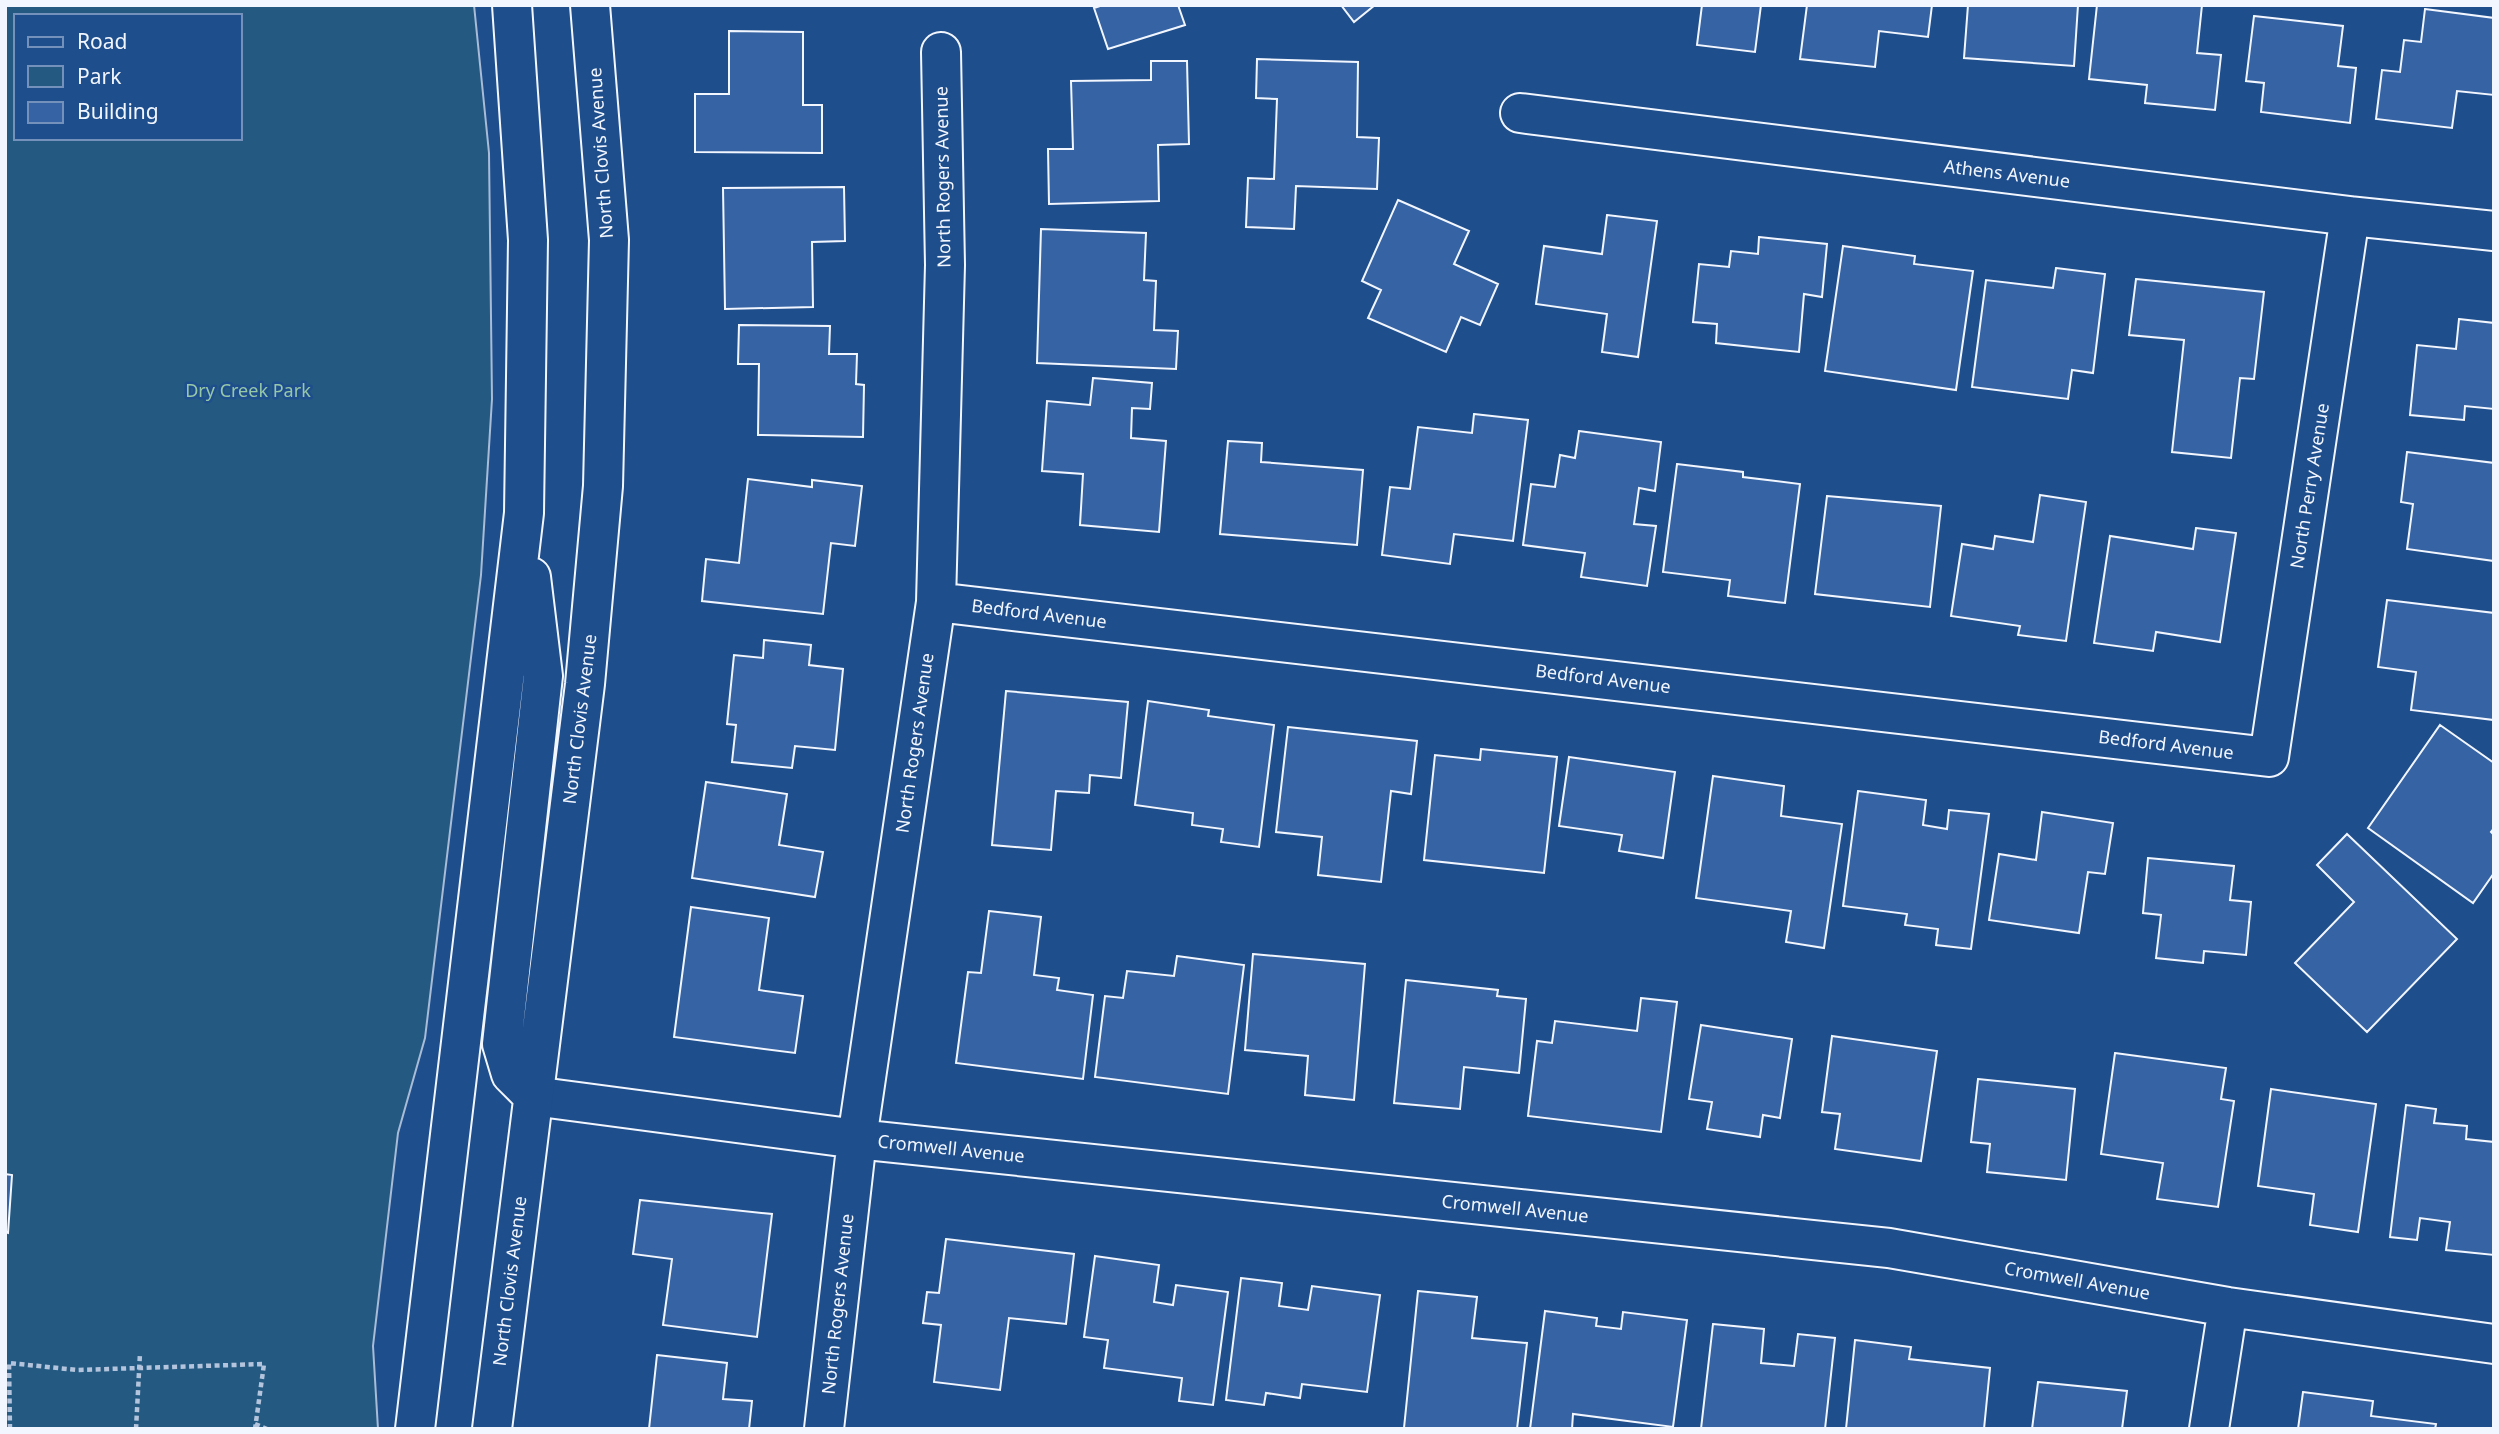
<svg xmlns="http://www.w3.org/2000/svg" width="2499" height="1434" font-family="'Noto Sans',sans-serif">
<style>
.green{fill:#245a82;stroke:#a8bbd7;stroke-width:2;fill-rule:evenodd}
.building{fill:#3563a3;stroke:#f2f6ff;stroke-width:2}
.lines{fill:none;stroke-linecap:round;stroke-linejoin:round}
.minor-casing{stroke:#f2f6ff;stroke-width:42}
.secondary-casing{stroke:#f2f6ff;stroke-width:42}
.path{stroke:#b3c4dc;stroke-width:4.5;stroke-dasharray:5 3.5;stroke-linecap:butt}
.minor{stroke:#1f4e8c;stroke-width:38}
.secondary{stroke:#1f4e8c;stroke-width:38}
.labels{text-anchor:middle;stroke-width:5;stroke-linejoin:round;paint-order:stroke}
.street-label{font-size:18px;fill:#f2f6ff;stroke:#1f4e8c}
.park-label{font-size:18px;fill:#97c8a6;stroke:#1f4e8c}
</style>
<rect width="100%" height="100%" fill="#1f4e8c"/>
<!-- green -->
<path class="green" d="M 5,5 L 474,5 L 489,153 L 492,399 L 481,575 L 425,1038 L 398,1133 L 373,1346 L 378,1429 L 5,1429 ZM 16,16 L 240,16 L 240,138 L 16,138 Z"/>
<!-- building -->
<path class="building" d="M 1103,5 L 1178,5 L 1185,25 L 1108,49 L 1094,8 Z
M 1341,5 L 1375,5 L 1354,22 Z
M 1702,5 L 1761,5 L 1755,52 L 1697,45 Z
M 1807,5 L 1932,5 L 1928,37 L 1879,31 L 1875,67 L 1800,59 Z
M 1968,5 L 2078,5 L 2074,66 L 1964,58 Z
M 2097,5 L 2202,5 L 2197,53 L 2221,55 L 2215,110 L 2145,103 L 2147,85 L 2089,79 Z
M 2425,9 L 2494,18 L 2494,95 L 2457,91 L 2452,128 L 2376,119 L 2382,70 L 2400,72 L 2404,40 L 2421,42 Z
M 2254,16 L 2343,26 L 2338,66 L 2356,68 L 2350,123 L 2261,112 L 2264,83 L 2246,81 Z
M 729,31 L 803,32 L 803,105 L 822,105 L 822,153 L 695,152 L 695,94 L 729,94 Z
M 1257,59 L 1358,62 L 1357,137 L 1379,138 L 1377,189 L 1296,186 L 1294,229 L 1246,227 L 1248,178 L 1274,179 L 1277,99 L 1256,98 Z
M 1151,61 L 1187,61 L 1189,144 L 1158,145 L 1159,201 L 1049,204 L 1048,149 L 1073,149 L 1071,81 L 1151,80 Z
M 844,187 L 845,241 L 812,242 L 813,307 L 725,309 L 723,188 Z
M 1398,200 L 1469,231 L 1454,264 L 1498,284 L 1480,325 L 1461,317 L 1446,352 L 1368,318 L 1381,290 L 1362,281 Z
M 1607,215 L 1657,221 L 1638,357 L 1602,352 L 1607,314 L 1536,304 L 1544,246 L 1602,254 Z
M 1041,229 L 1146,233 L 1144,280 L 1156,281 L 1154,330 L 1178,331 L 1176,369 L 1037,363 Z
M 1759,237 L 1827,244 L 1822,297 L 1804,294 L 1799,352 L 1716,343 L 1717,324 L 1693,322 L 1699,264 L 1729,267 L 1731,251 L 1758,254 Z
M 1843,246 L 1915,256 L 1914,264 L 1973,271 L 1956,390 L 1825,371 Z
M 2056,268 L 2105,274 L 2093,373 L 2072,370 L 2068,399 L 1972,387 L 1986,280 L 2053,288 Z
M 2136,279 L 2264,292 L 2254,379 L 2240,378 L 2231,458 L 2172,452 L 2184,340 L 2129,335 Z
M 2459,319 L 2494,323 L 2494,409 L 2465,406 L 2464,420 L 2410,415 L 2417,345 L 2456,349 Z
M 739,325 L 830,326 L 829,354 L 857,354 L 856,384 L 864,385 L 863,437 L 758,435 L 759,364 L 738,364 Z
M 1093,378 L 1152,383 L 1150,409 L 1132,408 L 1131,438 L 1166,441 L 1159,532 L 1080,525 L 1083,474 L 1042,471 L 1047,401 L 1090,405 Z
M 1474,414 L 1528,420 L 1513,541 L 1454,534 L 1450,564 L 1382,555 L 1390,487 L 1410,489 L 1418,427 L 1472,433 Z
M 1579,431 L 1661,442 L 1655,491 L 1639,488 L 1634,524 L 1656,526 L 1647,586 L 1581,577 L 1585,553 L 1523,545 L 1531,484 L 1555,487 L 1560,455 L 1575,458 Z
M 1228,441 L 1262,443 L 1261,462 L 1363,470 L 1357,545 L 1220,534 Z
M 2407,452 L 2494,463 L 2494,561 L 2407,549 L 2413,504 L 2401,502 Z
M 1677,464 L 1743,472 L 1743,477 L 1800,484 L 1785,603 L 1728,596 L 1730,580 L 1663,572 Z
M 748,479 L 812,487 L 812,480 L 862,486 L 855,546 L 831,543 L 823,614 L 702,601 L 706,559 L 739,563 Z
M 2040,495 L 2086,502 L 2066,641 L 2018,635 L 2020,626 L 1951,616 L 1962,544 L 1993,549 L 1995,536 L 2033,542 Z
M 1827,496 L 1941,506 L 1930,607 L 1815,594 Z
M 2196,528 L 2236,533 L 2220,642 L 2156,632 L 2153,651 L 2094,643 L 2110,536 L 2193,549 Z
M 2387,600 L 2494,613 L 2494,720 L 2411,710 L 2416,672 L 2378,667 Z
M 764,640 L 811,645 L 809,665 L 843,669 L 835,750 L 795,746 L 792,768 L 732,762 L 736,725 L 727,724 L 734,655 L 763,658 Z
M 1006,691 L 1128,702 L 1121,778 L 1090,775 L 1089,793 L 1056,791 L 1051,850 L 992,845 Z
M 1148,701 L 1209,710 L 1208,716 L 1274,725 L 1259,847 L 1221,842 L 1223,829 L 1192,825 L 1193,813 L 1135,805 Z
M 2440,725 L 2494,763 L 2494,828 L 2491,832 L 2494,835 L 2494,873 L 2473,903 L 2368,828 Z
M 1288,727 L 1417,741 L 1411,794 L 1391,791 L 1381,882 L 1318,875 L 1322,837 L 1276,832 Z
M 1481,749 L 1557,757 L 1544,873 L 1424,860 L 1435,755 L 1480,760 Z
M 1569,757 L 1675,772 L 1663,858 L 1619,851 L 1622,835 L 1559,826 Z
M 1713,776 L 1784,786 L 1781,816 L 1842,824 L 1824,948 L 1786,942 L 1791,911 L 1696,898 Z
M 706,782 L 787,794 L 779,845 L 823,852 L 815,897 L 692,878 Z
M 1858,791 L 1926,800 L 1923,825 L 1947,829 L 1949,810 L 1989,814 L 1971,949 L 1936,945 L 1938,929 L 1905,925 L 1907,914 L 1843,906 Z
M 2042,812 L 2113,823 L 2105,874 L 2088,872 L 2079,933 L 1989,920 L 1999,854 L 2036,860 Z
M 2347,834 L 2457,939 L 2367,1032 L 2295,963 L 2354,902 L 2317,865 Z
M 2148,858 L 2234,866 L 2230,900 L 2251,902 L 2246,955 L 2204,951 L 2203,963 L 2156,958 L 2161,915 L 2143,913 Z
M 691,907 L 769,918 L 759,990 L 803,996 L 795,1053 L 674,1037 Z
M 989,911 L 1041,917 L 1034,975 L 1059,978 L 1057,990 L 1093,995 L 1083,1079 L 956,1063 L 968,972 L 981,973 Z
M 1253,954 L 1365,964 L 1354,1100 L 1305,1095 L 1308,1056 L 1245,1050 Z
M 1177,956 L 1244,965 L 1228,1094 L 1095,1077 L 1105,996 L 1123,998 L 1127,971 L 1174,976 Z
M 1406,980 L 1498,990 L 1497,996 L 1526,999 L 1519,1073 L 1464,1067 L 1460,1109 L 1394,1103 Z
M 1641,998 L 1677,1002 L 1661,1132 L 1528,1116 L 1537,1041 L 1552,1043 L 1555,1021 L 1637,1031 Z
M 1701,1025 L 1792,1039 L 1780,1118 L 1763,1115 L 1760,1137 L 1707,1129 L 1712,1102 L 1689,1099 Z
M 1832,1036 L 1937,1051 L 1921,1161 L 1835,1149 L 1840,1114 L 1822,1112 Z
M 2115,1053 L 2226,1068 L 2221,1099 L 2234,1101 L 2218,1207 L 2157,1199 L 2163,1163 L 2101,1154 Z
M 1978,1079 L 2075,1089 L 2066,1180 L 1987,1172 L 1990,1144 L 1971,1142 Z
M 2271,1089 L 2376,1104 L 2358,1232 L 2310,1225 L 2314,1194 L 2258,1186 Z
M 2406,1105 L 2436,1109 L 2434,1123 L 2467,1126 L 2466,1139 L 2494,1142 L 2494,1255 L 2446,1250 L 2450,1222 L 2420,1218 L 2417,1240 L 2390,1237 Z
M 5,1174 L 12,1175 L 8,1233 L 5,1232 Z
M 640,1200 L 772,1214 L 757,1337 L 663,1325 L 672,1259 L 633,1254 Z
M 946,1239 L 1074,1254 L 1066,1324 L 1009,1318 L 1000,1390 L 934,1382 L 941,1325 L 923,1323 L 927,1292 L 939,1293 Z
M 1095,1256 L 1159,1265 L 1154,1302 L 1173,1305 L 1176,1285 L 1228,1292 L 1213,1405 L 1179,1401 L 1182,1378 L 1104,1368 L 1108,1340 L 1084,1337 Z
M 1241,1278 L 1282,1283 L 1279,1306 L 1308,1310 L 1312,1286 L 1380,1295 L 1367,1392 L 1302,1384 L 1300,1398 L 1266,1393 L 1264,1405 L 1226,1400 Z
M 1418,1291 L 1477,1297 L 1472,1338 L 1527,1343 L 1517,1429 L 1404,1428 Z
M 1545,1311 L 1597,1318 L 1596,1326 L 1621,1329 L 1623,1312 L 1687,1320 L 1673,1427 L 1573,1414 L 1572,1429 L 1530,1429 Z
M 1713,1324 L 1764,1329 L 1761,1363 L 1794,1366 L 1798,1334 L 1835,1338 L 1825,1429 L 1701,1429 Z
M 1855,1340 L 1911,1347 L 1909,1359 L 1990,1368 L 1984,1429 L 1846,1429 Z
M 657,1355 L 727,1363 L 723,1399 L 752,1401 L 749,1429 L 649,1429 Z
M 2038,1382 L 2127,1391 L 2122,1429 L 2032,1429 Z
M 2303,1392 L 2373,1401 L 2371,1416 L 2436,1424 L 2435,1429 L 2298,1429 Z"/>
<g class="lines">
<!-- minor casing -->
<g class="minor-casing">
<path id="minor" d="M 1520,113 L 2350,216 L 2494,231
M 936,602 L 2269,757 L 2350,216
M 533,1096 L 857,1139 L 1889,1248 L 2228,1307 L 2494,1344
M 824,1429 L 857,1139 L 936,602 L 945,265 L 941,52
M 2209,1429 L 2228,1307"/>
</g>
<!-- secondary casing -->
<g class="secondary-casing">
<path id="secondary" d="M 531,577 L 543,676 L 502,1044 L 511,1074 L 533,1096
M 415,1429 L 524,513 L 528,240 L 512,5
M 492,1429 L 585,684 L 603,486 L 609,240 L 590,5"/>
</g>
<!-- path -->
<path class="path" d="M 255,1424 L 267,1429
M 10,1429 L 9,1363 L 77,1370 L 264,1364 L 255,1429
M 136,1429 L 140,1353"/>
<!-- minor -->
<use href="#minor" class="minor"/>
<!-- secondary -->
<use href="#secondary" class="secondary"/>
</g>
<g class="labels">
<!-- street labels -->
<g class="street-label">
<text transform="translate(601 153) rotate(-94)" y="6">North Clovis Avenue</text>
<text transform="translate(2007 174) rotate(7)" y="6">Athens Avenue</text>
<text transform="translate(943 177) rotate(-91)" y="6">North Rogers Avenue</text>
<text transform="translate(2310 486) rotate(-81)" y="6">North Perry Avenue</text>
<text transform="translate(1039 614) rotate(7)" y="6">Bedford Avenue</text>
<text transform="translate(1603 679) rotate(7)" y="6">Bedford Avenue</text>
<text transform="translate(580 719) rotate(-83)" y="6">North Clovis Avenue</text>
<text transform="translate(915 743) rotate(-82)" y="6">North Rogers Avenue</text>
<text transform="translate(2166 745) rotate(7)" y="6">Bedford Avenue</text>
<text transform="translate(951 1149) rotate(6)" y="6">Cromwell Avenue</text>
<text transform="translate(1515 1209) rotate(6)" y="6">Cromwell Avenue</text>
<text transform="translate(510 1281) rotate(-83)" y="6">North Clovis Avenue</text>
<text transform="translate(2077 1281) rotate(10)" y="6">Cromwell Avenue</text>
<text transform="translate(838 1304) rotate(-84)" y="6">North Rogers Avenue</text>
</g>
<!-- park labels -->
<g class="park-label">
<text x="248" y="397">Dry Creek Park</text>
</g>
</g>
<!-- border -->
<rect width="2499" height="1434" fill="none" stroke="#f2f6ff" stroke-width="14"/>
<!-- legend -->
<rect x="14" y="14" width="228" height="126" fill="#1f4e8c" stroke="#7391ba" stroke-width="2"/>
<rect x="28" y="37" width="35" height="10" fill="#1f4e8c" stroke="#7391ba" stroke-width="2"/>
<text x="77" y="49" font-size="21" fill="#f2f6ff">Road</text>
<rect x="28" y="66" width="35" height="21" fill="#245a82" stroke="#7391ba" stroke-width="2"/>
<text x="77" y="84" font-size="21" fill="#f2f6ff">Park</text>
<rect x="28" y="102" width="35" height="21" fill="#3563a3" stroke="#7391ba" stroke-width="2"/>
<text x="77" y="119" font-size="21" fill="#f2f6ff">Building</text>
</svg>
